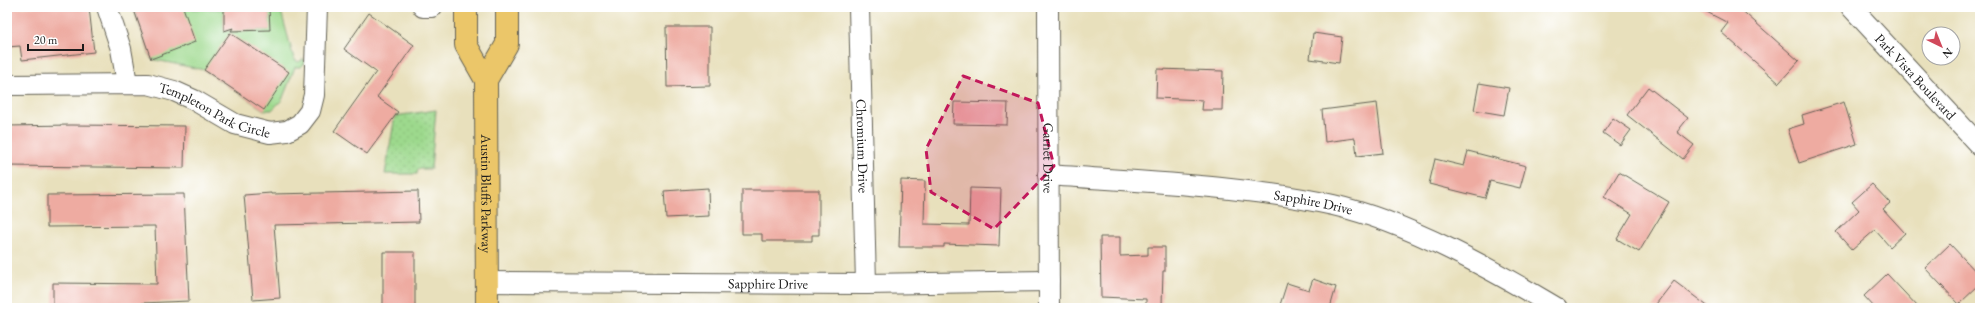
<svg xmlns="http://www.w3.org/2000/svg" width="1987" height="315" font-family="'EB Garamond',serif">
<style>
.grass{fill:#9dd98d;stroke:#5c7a54}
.park{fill:url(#park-dots);stroke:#5c7a54}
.building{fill:#eeaba1}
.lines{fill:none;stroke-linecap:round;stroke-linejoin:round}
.minor-casing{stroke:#636154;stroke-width:22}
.major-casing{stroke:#636154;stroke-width:24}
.minor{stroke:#fff;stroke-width:20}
.major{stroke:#ebc669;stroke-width:22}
.marked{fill:#c2185b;fill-opacity:0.2;stroke:#c2185b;stroke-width:3;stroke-dasharray:8 5;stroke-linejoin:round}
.labels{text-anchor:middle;stroke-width:3;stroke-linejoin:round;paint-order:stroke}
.street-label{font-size:14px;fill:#1c1c1c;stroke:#fff}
</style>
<defs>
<pattern id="park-dots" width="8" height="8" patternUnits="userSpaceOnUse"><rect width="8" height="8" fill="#9dd98d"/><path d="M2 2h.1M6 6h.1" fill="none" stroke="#87ba79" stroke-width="1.8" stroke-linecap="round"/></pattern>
</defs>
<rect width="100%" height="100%" fill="#fff"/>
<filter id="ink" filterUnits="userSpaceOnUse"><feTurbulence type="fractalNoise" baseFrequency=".025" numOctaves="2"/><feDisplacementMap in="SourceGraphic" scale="8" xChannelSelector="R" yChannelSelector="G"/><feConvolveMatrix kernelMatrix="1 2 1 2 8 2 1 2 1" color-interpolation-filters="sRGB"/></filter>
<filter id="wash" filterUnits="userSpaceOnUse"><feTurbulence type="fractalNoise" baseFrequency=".012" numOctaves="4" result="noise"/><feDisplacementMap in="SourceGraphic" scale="16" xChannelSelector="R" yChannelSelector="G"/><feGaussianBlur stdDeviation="0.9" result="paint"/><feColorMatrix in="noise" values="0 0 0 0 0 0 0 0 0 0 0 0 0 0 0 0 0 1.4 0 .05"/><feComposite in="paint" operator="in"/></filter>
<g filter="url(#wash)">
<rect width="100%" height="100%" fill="#e8e0bc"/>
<!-- grass -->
<path class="grass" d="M 133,7 L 193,7 L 193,9 L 224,9 L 224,31 L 269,30 L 269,12 L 281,11 L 294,59 L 298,62 L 304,59 L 305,63 L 301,67 L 295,67 L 282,100 L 272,110 L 264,110 L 204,70 L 151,59 Z"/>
<!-- park -->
<path class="park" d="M 436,110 L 431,169 L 418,169 L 417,174 L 385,174 L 395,116 Z"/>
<g id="blocks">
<!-- building -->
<path class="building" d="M 29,7 L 89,7 L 94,52 L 22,60 L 20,46 L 7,47 L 7,9 Z
M 133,7 L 183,7 L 195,42 L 151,59 Z
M 224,7 L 269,7 L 270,30 L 231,31 L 233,28 L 224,31 Z
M 1697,7 L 1738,7 L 1799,61 L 1779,83 L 1721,32 L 1728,23 Z
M 369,13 L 414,45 L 377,97 L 398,112 L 367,154 L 334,131 L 376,72 L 344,49 Z
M 666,27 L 710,27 L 710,86 L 667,87 Z
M 230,33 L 289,72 L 264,110 L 204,70 Z
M 1313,33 L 1342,37 L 1339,63 L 1310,59 Z
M 1157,69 L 1223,71 L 1222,110 L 1202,110 L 1203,100 L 1156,98 Z
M 1479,83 L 1509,88 L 1504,115 L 1474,110 Z
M 1648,87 L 1688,118 L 1677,132 L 1694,145 L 1683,159 L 1627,115 Z
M 954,102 L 1008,103 L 1007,125 L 953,124 Z
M 1844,102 L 1857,144 L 1799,163 L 1788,129 L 1804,124 L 1802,115 Z
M 1377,103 L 1383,153 L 1357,156 L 1355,138 L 1325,142 L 1322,110 Z
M 1613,118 L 1631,130 L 1620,145 L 1603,133 Z
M 71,125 L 185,126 L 184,168 L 7,166 L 7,126 Z
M 1468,151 L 1526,166 L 1520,188 L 1490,181 L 1485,198 L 1429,184 L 1435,159 L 1464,166 Z
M 1619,172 L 1669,202 L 1639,252 L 1617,239 L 1632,214 L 1604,197 Z
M 901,180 L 925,181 L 924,224 L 969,225 L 970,188 L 1001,189 L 999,246 L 944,244 L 944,247 L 899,247 Z
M 1872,184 L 1890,203 L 1883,209 L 1905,233 L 1890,247 L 1875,230 L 1852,250 L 1836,232 L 1859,210 L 1852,202 Z
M 708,188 L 709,216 L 666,218 L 664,191 Z
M 742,190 L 819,190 L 819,235 L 812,235 L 812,241 L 762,241 L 762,234 L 742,234 Z
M 418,191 L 419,222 L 274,225 L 280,298 L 253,300 L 244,195 L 271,193 L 271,194 Z
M 184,194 L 189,301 L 142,303 L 142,308 L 53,308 L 53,283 L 157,284 L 155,226 L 47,227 L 47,195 Z
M 1100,237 L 1120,237 L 1120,256 L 1148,255 L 1148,247 L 1165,247 L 1165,271 L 1163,271 L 1162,305 L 1146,305 L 1146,299 L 1101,297 Z
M 1950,244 L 1980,276 L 1980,284 L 1959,304 L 1925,268 Z
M 383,252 L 415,252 L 415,308 L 383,308 Z
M 1887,274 L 1919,308 L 1875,308 L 1864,296 Z
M 1313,279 L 1336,287 L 1330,308 L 1279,308 L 1287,283 L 1309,290 Z
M 1674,281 L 1710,308 L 1653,308 Z"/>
</g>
</g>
<g filter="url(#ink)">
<use href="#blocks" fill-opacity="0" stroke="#636154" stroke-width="1"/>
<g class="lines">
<!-- minor casing -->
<g class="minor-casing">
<g id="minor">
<path d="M 107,7 L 121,49 L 127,83"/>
<path d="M 423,7 L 432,7"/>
<path id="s1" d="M 859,7 L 866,284"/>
<path id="s2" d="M 1048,7 L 1049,308"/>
<path id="s3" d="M 1851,7 L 1980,146"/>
<path id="s4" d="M 7,85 L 148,84 L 174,91 L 194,100 L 235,124 L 270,133 L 287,131 L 300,124 L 310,111 L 314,95 L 317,7"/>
<path id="s5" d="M 1048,175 C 1143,182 1240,185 1333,205 C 1408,222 1491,269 1557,308"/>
<path id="s6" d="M 487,282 L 866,284 L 1049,281"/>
</g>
</g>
<!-- major casing -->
<g class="major-casing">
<g id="major">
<path id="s7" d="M 466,7 L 466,45 L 486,80 L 487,308"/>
<path d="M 486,80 L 507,44 L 507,7"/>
</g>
</g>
<!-- minor -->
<use href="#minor" class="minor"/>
<!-- major -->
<use href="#major" class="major"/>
</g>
</g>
<!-- marked area -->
<path class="marked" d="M 963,76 L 1038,103 L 1054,166 L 994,229 L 931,192 L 926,149 Z"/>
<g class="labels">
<!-- street labels -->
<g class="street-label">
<text dy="5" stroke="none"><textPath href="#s3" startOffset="95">Park Vista Boulevard</textPath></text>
<text dy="5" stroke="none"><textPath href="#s4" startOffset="213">Templeton Park Circle</textPath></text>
<text dy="5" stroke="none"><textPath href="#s1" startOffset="139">Chromium Drive</textPath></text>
<text dy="5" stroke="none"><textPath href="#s2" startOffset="151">Garnet Drive</textPath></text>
<text dy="5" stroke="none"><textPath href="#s7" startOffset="192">Austin Bluffs Parkway</textPath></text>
<text dy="5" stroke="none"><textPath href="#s5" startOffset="267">Sapphire Drive</textPath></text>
<text dy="5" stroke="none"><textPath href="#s6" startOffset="281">Sapphire Drive</textPath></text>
</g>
</g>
<!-- margin -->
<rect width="1987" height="315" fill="none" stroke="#fff" stroke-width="24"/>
<!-- north arrow -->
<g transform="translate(1941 46) rotate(137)"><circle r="19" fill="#ffffff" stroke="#a4a4a4"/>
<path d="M0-3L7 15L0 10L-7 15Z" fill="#d1495b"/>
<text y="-6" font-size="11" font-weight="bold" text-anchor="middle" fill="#1c1c1c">N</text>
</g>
<!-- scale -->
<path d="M28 44v6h55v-6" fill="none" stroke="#1c1c1c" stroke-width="2"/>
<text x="34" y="44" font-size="12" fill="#1c1c1c" stroke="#ffffff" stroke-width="3" paint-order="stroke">20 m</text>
</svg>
